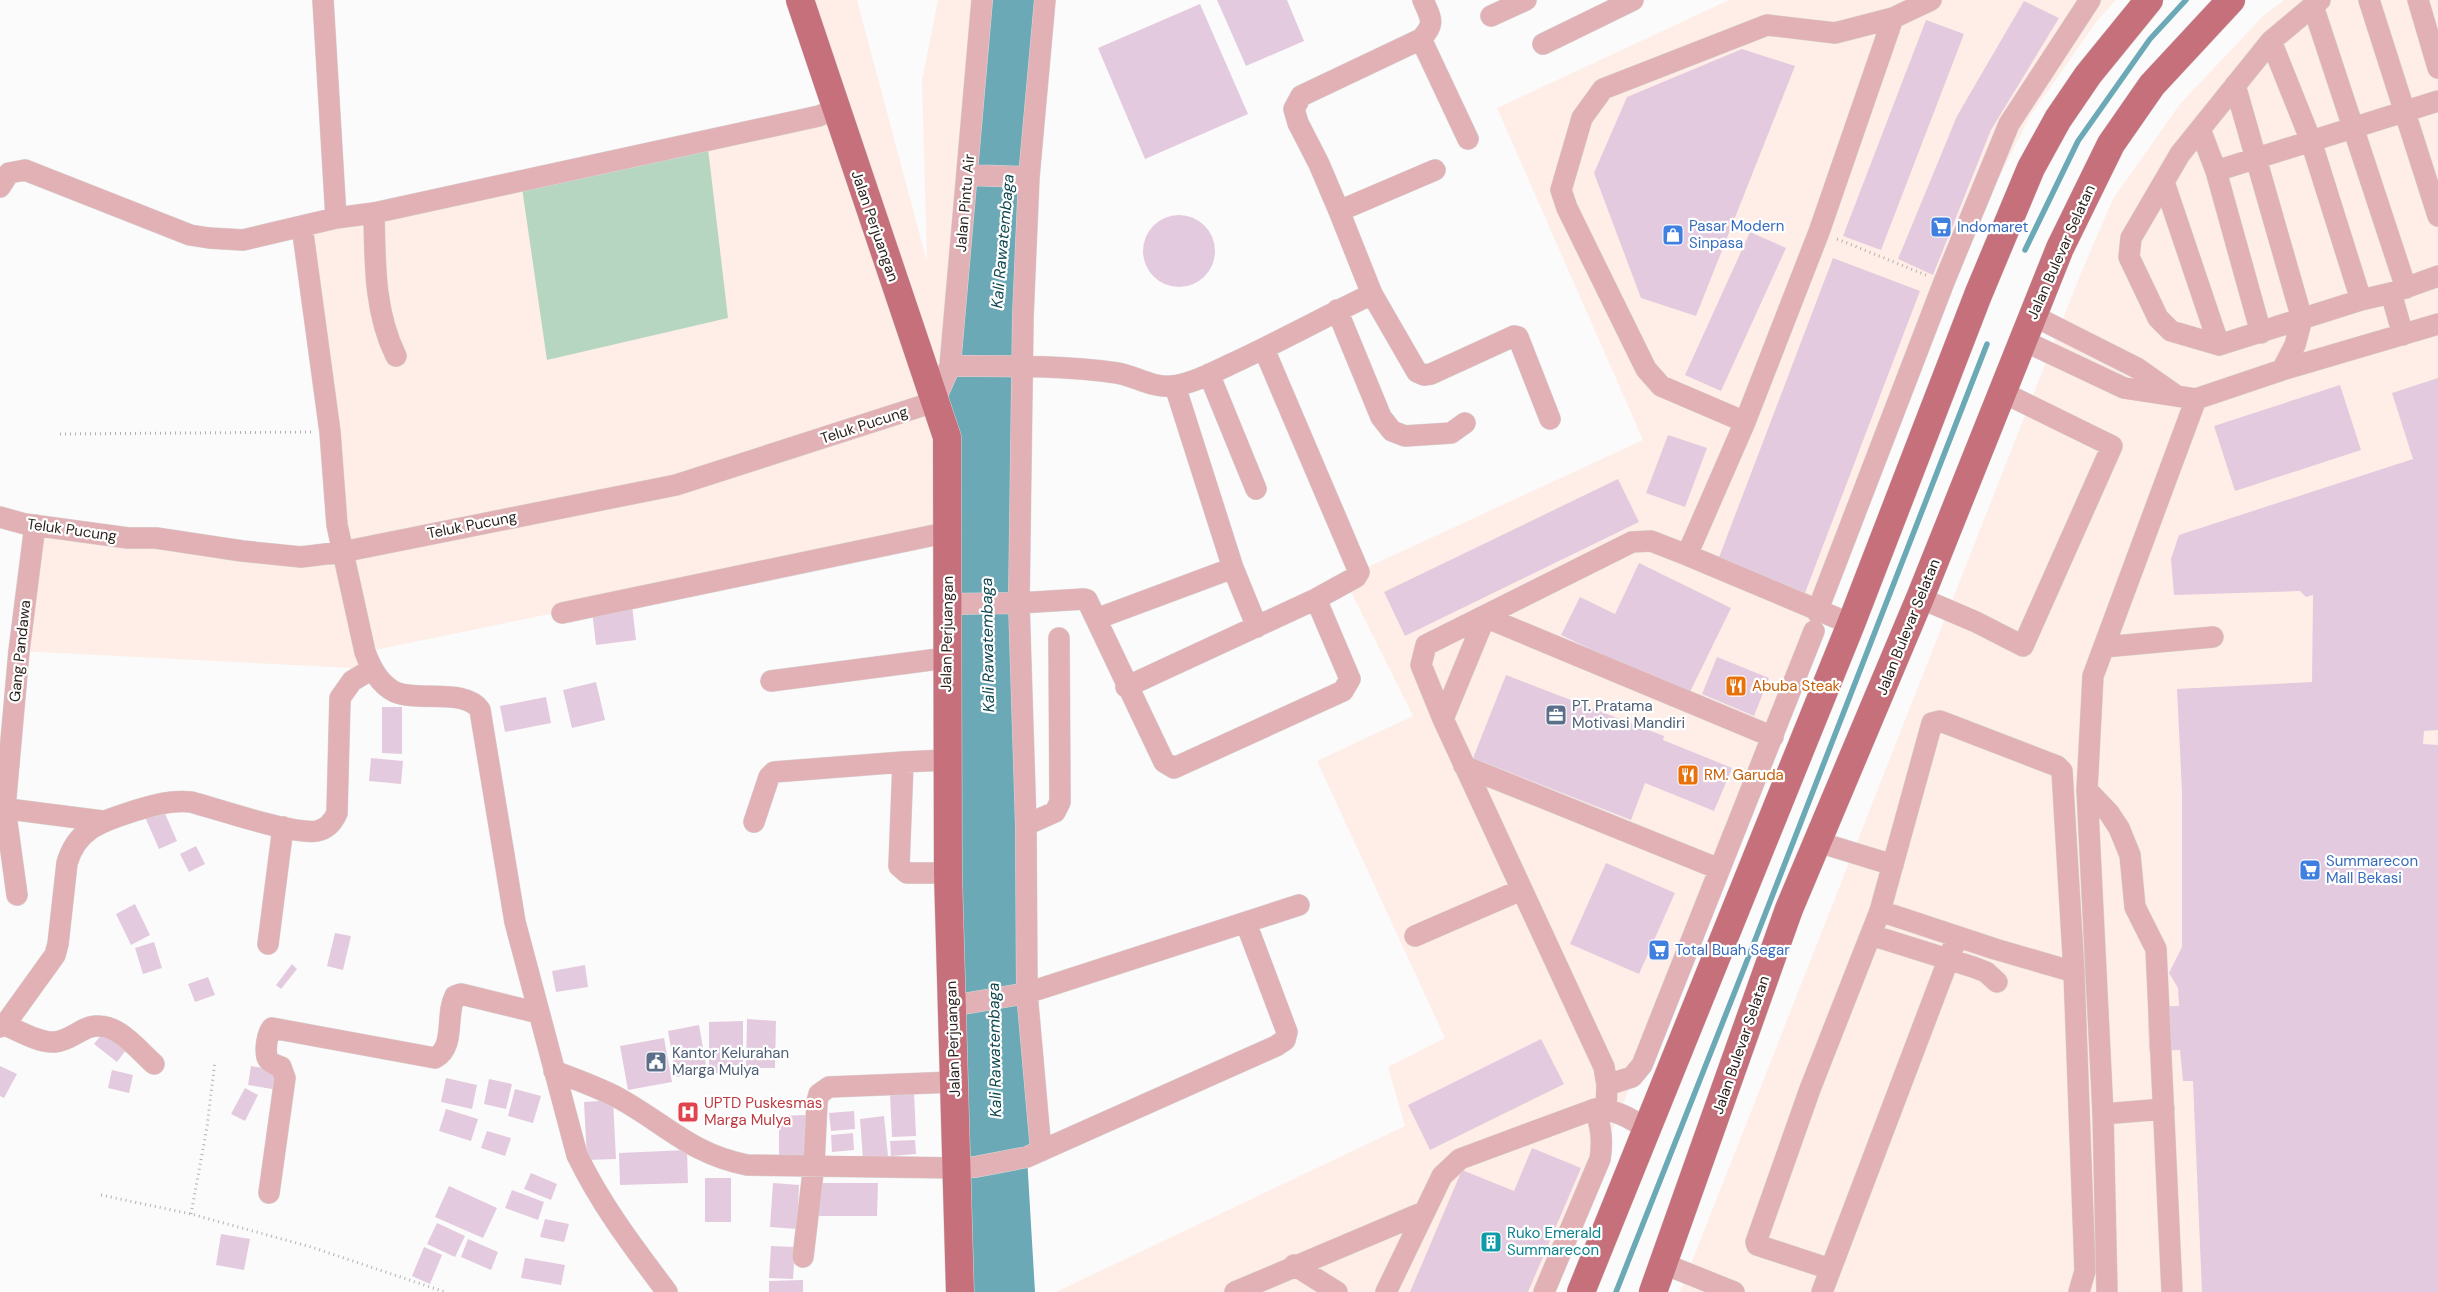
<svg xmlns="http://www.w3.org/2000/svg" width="2438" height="1292" font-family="'DM Sans',sans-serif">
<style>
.built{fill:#feeee7}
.green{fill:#b6d6c2}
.water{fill:#6ba9b6}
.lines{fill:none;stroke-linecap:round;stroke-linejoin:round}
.stream{stroke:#6ba9b6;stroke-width:5.5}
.building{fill:#e4cade}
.minor-casing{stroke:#dad8d7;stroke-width:22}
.major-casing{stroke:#dad8d7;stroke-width:29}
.path{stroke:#b5b1af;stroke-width:3;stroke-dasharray:1 4;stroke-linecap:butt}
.minor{stroke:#e1b1b5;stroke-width:21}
.major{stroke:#c5707b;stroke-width:28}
.labels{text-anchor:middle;stroke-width:4.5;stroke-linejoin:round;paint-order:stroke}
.street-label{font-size:15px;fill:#2a1f1a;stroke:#fff}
.shop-label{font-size:15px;fill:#366cbe;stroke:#fff;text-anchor:start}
.food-label{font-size:15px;fill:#c56008;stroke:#fff;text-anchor:start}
.service-label{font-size:15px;fill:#4e5e75;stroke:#fff;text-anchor:start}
.health-label{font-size:15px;fill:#be3a42;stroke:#fff;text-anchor:start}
.culture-label{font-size:15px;fill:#0d838f;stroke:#fff;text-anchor:start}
.water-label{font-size:16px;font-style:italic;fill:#0f4751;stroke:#fff}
</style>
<rect width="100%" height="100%" fill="#fbfbfb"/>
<!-- built -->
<path class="built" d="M 800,0 L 857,0 L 927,262 L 922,81 L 938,0 L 982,0 L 949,532 L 365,652 L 372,669 L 19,651 L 35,525 L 342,551 L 302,226 L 835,109 Z
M 1729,0 L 2116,0 L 2097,21 L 2030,116 L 1991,194 L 1547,1292 L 1056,1292 L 1405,1126 L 1388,1067 L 1445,1038 L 1317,761 L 1413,716 L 1344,578 L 1643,440 L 1497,108 Z
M 2284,0 L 2438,0 L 2438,1292 L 1680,1292 L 2081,273 L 2113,199 L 2180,104 L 2264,15 Z"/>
<!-- green -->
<path class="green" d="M 707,140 L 728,318 L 547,360 L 521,181 Z"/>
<!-- water -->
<path class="water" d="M 982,0 L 1046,0 L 1023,317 L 1041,1151 L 1027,1157 L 1035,1292 L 960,1292 L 945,379 Z"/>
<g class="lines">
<!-- stream -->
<path class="stream" d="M 2025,250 L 2078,141 L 2150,39 L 2186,0
M 1616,1292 L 1743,971 L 1987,344"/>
</g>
<!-- building -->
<path class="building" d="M 1217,0 L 1287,0 L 1304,41 L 1246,66 Z
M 2024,1 L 2059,18 L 1991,130 L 1933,275 L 1898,259 L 1957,116 Z
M 1200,4 L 1248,114 L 1145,159 L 1098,48 Z
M 1926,20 L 1964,34 L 1881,250 L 1843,236 Z
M 1742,49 L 1795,66 L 1696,316 L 1641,298 L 1594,173 L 1627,97 Z
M1143 251a36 36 0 1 1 72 0a36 36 0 1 1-72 0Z
M 1750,232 L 1786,248 L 1721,391 L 1685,375 Z
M 1833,258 L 1920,291 L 1805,593 L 1718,560 Z
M 2438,378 L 2438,730 L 2424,731 L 2423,744 L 2438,745 L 2438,1292 L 2202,1292 L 2193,1081 L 2183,1081 L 2180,1050 L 2149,1051 L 2148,1007 L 2179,1006 L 2178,988 L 2169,973 L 2182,947 L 2182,792 L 2177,689 L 2312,682 L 2313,595 L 2306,597 L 2300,591 L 2174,595 L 2171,559 L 2179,535 L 2413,459 L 2392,393 Z
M 2340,385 L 2361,450 L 2235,491 L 2214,426 Z
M 1668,435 L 1707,448 L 1685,507 L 1646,493 Z
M 1618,479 L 1639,522 L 1405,636 L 1384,592 Z
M 1639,563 L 1731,608 L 1688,696 L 1561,635 L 1580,597 L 1615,614 Z
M 632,605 L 636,640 L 596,645 L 592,610 Z
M 1717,657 L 1769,678 L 1754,716 L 1702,694 Z
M 1506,675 L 1664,736 L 1663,740 L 1732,768 L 1714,811 L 1645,783 L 1631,820 L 1473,758 Z
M 596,682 L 605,720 L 572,728 L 563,690 Z
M 546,697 L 551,723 L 505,732 L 500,706 Z
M 382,707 L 402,707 L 402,754 L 382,753 Z
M 371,758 L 403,761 L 401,784 L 369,781 Z
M 163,809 L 177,841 L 159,849 L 145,817 Z
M 196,846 L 205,864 L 189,872 L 180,854 Z
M 1606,863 L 1675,893 L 1639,974 L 1570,944 Z
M 135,904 L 150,935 L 131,945 L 116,914 Z
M 335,933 L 351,936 L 343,970 L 327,966 Z
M 154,942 L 162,968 L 143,974 L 135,948 Z
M 292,964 L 297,969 L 281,989 L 276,985 Z
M 585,965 L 588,987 L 556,992 L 552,971 Z
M 208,977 L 215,995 L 195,1002 L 188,984 Z
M 747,1019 L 776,1021 L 775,1068 L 746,1068 Z
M 743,1021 L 743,1073 L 709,1073 L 709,1022 Z
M 699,1025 L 707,1071 L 676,1077 L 668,1031 Z
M 106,1029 L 129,1046 L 117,1062 L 94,1044 Z
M 664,1038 L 672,1082 L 628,1090 L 620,1046 Z
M 1541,1039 L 1564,1084 L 1430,1150 L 1408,1105 Z
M 0,1066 L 17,1074 L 4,1098 L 0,1096 Z
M 251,1066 L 282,1071 L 278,1090 L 248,1085 Z
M 112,1070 L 133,1075 L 129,1093 L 108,1088 Z
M 446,1078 L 477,1085 L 472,1109 L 441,1102 Z
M 489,1079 L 512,1084 L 506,1109 L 484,1104 Z
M 245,1088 L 258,1095 L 245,1121 L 231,1114 Z
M 515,1089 L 541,1096 L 533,1123 L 508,1116 Z
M 914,1092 L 916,1136 L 892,1137 L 890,1093 Z
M 613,1100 L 616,1159 L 587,1160 L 584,1102 Z
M 446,1109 L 478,1119 L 471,1141 L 439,1131 Z
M 854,1111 L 855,1129 L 831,1131 L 829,1113 Z
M 806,1115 L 806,1156 L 779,1156 L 779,1116 Z
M 884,1116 L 888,1156 L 863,1159 L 860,1119 Z
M 487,1131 L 511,1138 L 505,1156 L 481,1148 Z
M 853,1133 L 854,1150 L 832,1152 L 831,1135 Z
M 915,1140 L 916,1154 L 891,1156 L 890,1141 Z
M 1532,1148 L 1581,1168 L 1528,1292 L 1410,1292 L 1462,1170 L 1514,1191 Z
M 687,1150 L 688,1183 L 620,1185 L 619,1153 Z
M 531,1173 L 557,1184 L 551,1200 L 524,1189 Z
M 705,1178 L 731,1178 L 731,1222 L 705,1222 Z
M 773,1183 L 799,1185 L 797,1229 L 770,1227 Z
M 819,1183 L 878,1183 L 877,1216 L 819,1216 Z
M 449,1186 L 497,1208 L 483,1238 L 435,1217 Z
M 512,1190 L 544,1202 L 538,1220 L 505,1208 Z
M 545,1219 L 569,1224 L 564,1242 L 540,1237 Z
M 437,1223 L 465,1236 L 455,1257 L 427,1244 Z
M 221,1234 L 250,1239 L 244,1270 L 216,1265 Z
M 468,1239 L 498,1252 L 491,1270 L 461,1257 Z
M 771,1246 L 795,1247 L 793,1279 L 769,1278 Z
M 424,1247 L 442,1255 L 430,1284 L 412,1276 Z
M 525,1258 L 565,1265 L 561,1285 L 521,1278 Z
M 803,1280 L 803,1292 L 769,1292 L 769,1281 Z"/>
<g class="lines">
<!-- minor casing -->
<g class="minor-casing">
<path id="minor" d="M 323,0 L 336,218
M 2320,0 L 2271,41 L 2180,154 L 2131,238 L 2129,257 L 2158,318 L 2171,331 L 2219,345 L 2361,300 L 2391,293
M 2369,0 L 2438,216
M 2418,0 L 2438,68
M 2313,6 L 2406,288
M 1491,16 L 1526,0
M 1421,39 L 1468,139
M 2271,41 L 2311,141 L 2361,300
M 1543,44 L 1633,0
M 2235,85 L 2302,319 L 2295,345 L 2282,370
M 2200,129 L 2216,171 L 2261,333
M 1435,170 L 1339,211 L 1372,294 L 1417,372 L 1424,375 L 1431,374 L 1514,336 L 1518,337 L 1550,419
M 2216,171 L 2438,101
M 968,175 L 1029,177
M 2164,182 L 2219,345
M 0,187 L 9,173 L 25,170 L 190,235 L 209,238 L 243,240 L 336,218 L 374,213 L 819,116 L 835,109
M 1339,211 L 1319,164 L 1298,123 L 1294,109 L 1301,96 L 1421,39 C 1436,23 1431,19 1423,0
M 374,213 C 375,262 374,312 396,356
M 302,226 L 330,432 L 337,525 L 365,652 C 371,668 379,684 395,692 C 418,702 466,688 480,710 L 515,922 L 577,1155 C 601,1205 634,1248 667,1292
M 1337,310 L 1381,417 L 1392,431 L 1405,436 L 1451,433 L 1465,423
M 2032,315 L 2137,368 L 2174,394
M 2403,335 L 2391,293 L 2438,276
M 2022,340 L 2124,388 L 2196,399 L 2282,370 L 2438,324
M 950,366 C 1005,366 1062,365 1117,373 C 1136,376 1152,388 1172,386 C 1191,384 1212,373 1229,365 C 1277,343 1324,317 1372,294
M 1209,374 L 1256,489
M 1175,386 L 1233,568 L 1257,627
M 1745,422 L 1661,386 L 1646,369 L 1567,208 L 1561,190 L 1582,118 L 1603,89 L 1767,25 L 1835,33 L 1893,18 L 1931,0
M 0,517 L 25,524 L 128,538 L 156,538 L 242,551 L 301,557 L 342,552 L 676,485 L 934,402 L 950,366 L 982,0
M 1920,598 L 1976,622 L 2023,646 L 2112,446 L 2002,392
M 948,604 L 1019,603 L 1084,599 L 1087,600 L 1164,762 L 1174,768 L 1343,691 L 1350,679 L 1316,599
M 1817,612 L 1944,282 L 2009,124 L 2090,0
M 562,613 L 949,532
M 1485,617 L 1773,737
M 1096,619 L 1233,568
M 1851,624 L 1687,555 L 1745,422 L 1819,232 L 1893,18
M 2104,647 L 2213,637
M 771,681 L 946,658
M 1126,687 L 1316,599 L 1356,577 L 1359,572 L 1264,349
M 1443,719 L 1485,617
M 946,760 L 903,762 L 899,866 L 907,873 L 948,873
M 1464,766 L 1719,869
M 2087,790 L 2109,813 L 2119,828 L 2130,855 L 2135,907 L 2156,949 L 2172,1292
M 0,808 L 102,821
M 754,822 L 769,777 L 774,772 L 903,762
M 1026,825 L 1055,812 L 1060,802 L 1059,638
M 1818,842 L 1893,865
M 17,895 L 5,808 L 19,651 L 35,525
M 1880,911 L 1932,723 L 1940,721 L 2057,766 L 2062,771 L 2074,972 L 2085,1271 L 2079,1292
M 1871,935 L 1973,967 L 1986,972 L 1997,982
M 1415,936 L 1521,890
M 268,944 L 283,827
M 951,1006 L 1027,993 L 1299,905
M 5,1025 C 19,1031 39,1043 55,1042 C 68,1041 78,1031 90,1027 C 116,1020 137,1049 154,1064
M 0,1027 L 9,1019 L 55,955 L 58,944 L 67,863 C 77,828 103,821 134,811 C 154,805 170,800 191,802 C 218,809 293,835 317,831 C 327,829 333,822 337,813 L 340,698 L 352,681 L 372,669
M 554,1071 C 577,1080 601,1088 622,1100 C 668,1126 692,1154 747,1165 L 957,1168 L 975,1167 L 1027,1157 L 1276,1046 L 1285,1040 L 1287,1032 L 1246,923
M 1607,1085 L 1632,1077 L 1642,1065 L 1814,631
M 1606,1109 L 1607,1085 L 1604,1067 L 1443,719 L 1421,665 L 1426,645 L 1632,542 L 1651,541 L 1687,555
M 2103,1114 L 2164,1109
M 1041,1151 L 1027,993 L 1026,825 L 1019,603 L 1023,317 L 1029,177 L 1045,0
M 269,1193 L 285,1078 L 281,1067 C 276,1065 269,1063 267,1057 C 265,1049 267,1034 272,1028 L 435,1058 C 456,1047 445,1015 455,996 L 461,994 L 539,1013
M 803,1257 L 814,1164 L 817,1102 L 819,1094 L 829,1087 L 954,1082
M 1664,1264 L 1734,1292
M 1294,1265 L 1337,1292
M 1830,1269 L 1757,1245 L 1756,1242 L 1810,1089 L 1880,911 L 1995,949 L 2074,972
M 1235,1292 L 1424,1212
M 1386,1292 L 1442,1176 L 1460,1159 L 1595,1109 C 1615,1109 1630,1118 1647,1129
M 1544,1292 L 1600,1159 C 1603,1141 1601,1127 1595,1109
M 1822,1292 L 1957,937
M 2107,1292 L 2103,1114 L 2087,790 L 2093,676 L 2196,399"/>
</g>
<!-- major casing -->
<g class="major-casing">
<path id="major" d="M 800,0 L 947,437 L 948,873 L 960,1292
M 1581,1292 L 1851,624 L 1978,295 L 2031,168 L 2058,119 L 2088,75 L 2149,0
M 1653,1292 L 1789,909 L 1920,598 L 2060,248 L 2111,144 L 2152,85 L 2231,0"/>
</g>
<!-- path -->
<path class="path" d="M 1837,239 L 1926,275
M 60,434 L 312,432
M 101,1195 L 191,1214 L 311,1247 L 445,1292
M 191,1214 L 207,1127 L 215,1061"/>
<!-- minor -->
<use href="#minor" class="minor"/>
<!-- major -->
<use href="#major" class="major"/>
</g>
<!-- icons -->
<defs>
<g id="supermarket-square" transform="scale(1.125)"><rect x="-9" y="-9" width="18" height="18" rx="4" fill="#3f7fe0" stroke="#fff"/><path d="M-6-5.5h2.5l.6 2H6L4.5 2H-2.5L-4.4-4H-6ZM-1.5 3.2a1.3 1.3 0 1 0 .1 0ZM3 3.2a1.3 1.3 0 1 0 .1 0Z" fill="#fff"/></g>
<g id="shop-square" transform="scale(1.125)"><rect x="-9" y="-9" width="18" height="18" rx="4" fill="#3f7fe0" stroke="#fff"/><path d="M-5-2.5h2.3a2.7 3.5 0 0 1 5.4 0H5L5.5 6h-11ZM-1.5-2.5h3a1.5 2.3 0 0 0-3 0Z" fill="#fff"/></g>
<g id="restaurant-square" transform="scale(1.125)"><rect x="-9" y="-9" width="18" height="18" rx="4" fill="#e8710a" stroke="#fff"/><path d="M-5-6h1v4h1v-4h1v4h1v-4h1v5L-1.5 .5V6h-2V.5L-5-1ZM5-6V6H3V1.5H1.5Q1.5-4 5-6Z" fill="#fff"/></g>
<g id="office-square" transform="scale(1.125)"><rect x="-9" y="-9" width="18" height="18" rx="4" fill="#5c6f8a" stroke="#fff"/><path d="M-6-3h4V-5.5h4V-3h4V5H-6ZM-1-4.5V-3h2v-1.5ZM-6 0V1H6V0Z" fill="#fff"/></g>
<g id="civic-square" transform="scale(1.125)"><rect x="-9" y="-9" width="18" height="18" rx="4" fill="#5c6f8a" stroke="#fff"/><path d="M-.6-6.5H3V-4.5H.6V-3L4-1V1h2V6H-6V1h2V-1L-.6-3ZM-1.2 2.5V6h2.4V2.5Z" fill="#fff"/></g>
<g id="hospital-square" transform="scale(1.125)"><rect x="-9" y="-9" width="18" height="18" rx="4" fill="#e0444e" stroke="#fff"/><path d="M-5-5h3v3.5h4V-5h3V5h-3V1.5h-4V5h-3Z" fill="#fff"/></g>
<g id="building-square" transform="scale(1.125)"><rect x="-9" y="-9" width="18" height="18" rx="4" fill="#0f9aa8" stroke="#fff"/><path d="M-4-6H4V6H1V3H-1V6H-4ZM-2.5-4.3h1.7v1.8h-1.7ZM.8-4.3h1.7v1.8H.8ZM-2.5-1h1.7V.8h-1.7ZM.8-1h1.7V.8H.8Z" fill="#fff"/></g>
</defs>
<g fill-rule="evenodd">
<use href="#supermarket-square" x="1941" y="227"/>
<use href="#shop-square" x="1673" y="235"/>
<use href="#restaurant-square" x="1736" y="686"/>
<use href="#office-square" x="1556" y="715"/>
<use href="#restaurant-square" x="1688" y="775"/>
<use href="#supermarket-square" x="2310" y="870"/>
<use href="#supermarket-square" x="1659" y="950"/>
<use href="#civic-square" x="656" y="1062"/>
<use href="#hospital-square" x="688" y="1112"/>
<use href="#building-square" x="1491" y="1242"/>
</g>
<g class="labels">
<!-- street labels -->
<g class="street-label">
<text transform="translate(965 203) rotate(-85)" y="5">Jalan Pintu Air</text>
<text transform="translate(875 226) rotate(71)" y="5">Jalan Perjuangan</text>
<text transform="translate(2061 252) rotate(-66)" y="5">Jalan Bulevar Selatan</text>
<text transform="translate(864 425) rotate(-18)" y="5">Teluk Pucung</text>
<text transform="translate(472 525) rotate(-11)" y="5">Teluk Pucung</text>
<text transform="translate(72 530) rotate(8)" y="5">Teluk Pucung</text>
<text transform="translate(1908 627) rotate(-68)" y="5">Jalan Bulevar Selatan</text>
<text transform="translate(947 634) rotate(-89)" y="5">Jalan Perjuangan</text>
<text transform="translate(20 651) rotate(-84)" y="5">Gang Pandawa</text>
<text transform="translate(953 1039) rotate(-92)" y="5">Jalan Perjuangan</text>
<text transform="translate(1741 1045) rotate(-71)" y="5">Jalan Bulevar Selatan</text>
</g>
<!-- shop labels -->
<g class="shop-label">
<text x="1689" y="231">Pasar Modern<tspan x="1689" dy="17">Sinpasa</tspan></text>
<text x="1957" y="232">Indomaret</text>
<text x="2326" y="866">Summarecon<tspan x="2326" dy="17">Mall Bekasi</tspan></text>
<text x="1675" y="955">Total Buah Segar</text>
</g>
<!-- food labels -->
<g class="food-label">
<text x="1752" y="691">Abuba Steak</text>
<text x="1704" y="780">RM. Garuda</text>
</g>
<!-- service labels -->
<g class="service-label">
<text x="1572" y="711">PT. Pratama<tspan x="1572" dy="17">Motivasi Mandiri</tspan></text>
<text x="672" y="1058">Kantor Kelurahan<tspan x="672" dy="17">Marga Mulya</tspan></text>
</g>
<!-- health labels -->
<g class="health-label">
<text x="704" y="1108">UPTD Puskesmas<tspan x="704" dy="17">Marga Mulya</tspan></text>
</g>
<!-- culture labels -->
<g class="culture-label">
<text x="1507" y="1238">Ruko Emerald<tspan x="1507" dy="17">Summarecon</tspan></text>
</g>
<!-- water labels -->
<g class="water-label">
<text transform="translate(1002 241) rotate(-85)" y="6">Kali Rawatembaga</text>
<text transform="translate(987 645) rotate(-91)" y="6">Kali Rawatembaga</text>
<text transform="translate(994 1050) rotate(-91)" y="6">Kali Rawatembaga</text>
</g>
</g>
</svg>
